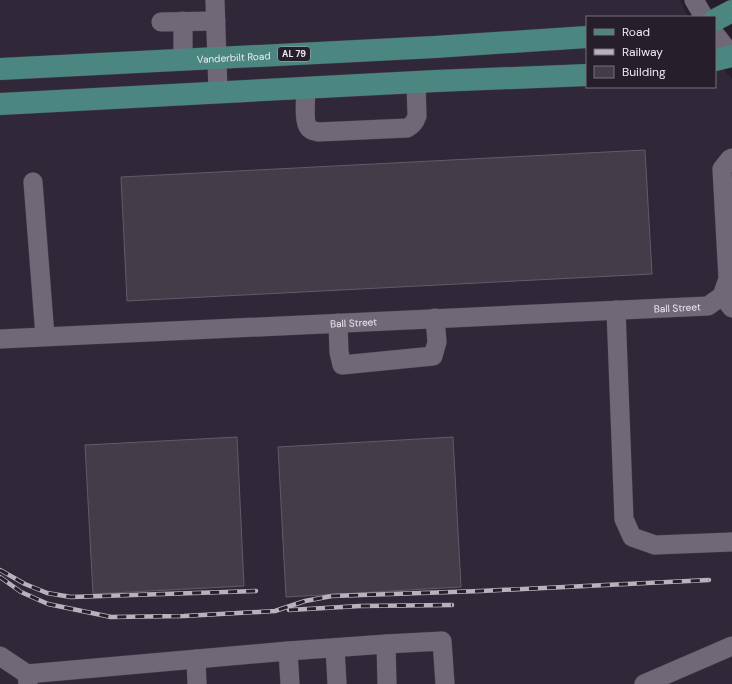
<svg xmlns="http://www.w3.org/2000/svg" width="732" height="684" font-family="'DM Sans',sans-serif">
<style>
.built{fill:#302739}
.building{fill:#433c49;stroke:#625b69}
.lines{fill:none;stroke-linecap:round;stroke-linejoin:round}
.minor-casing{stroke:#403a45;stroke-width:20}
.major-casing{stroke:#403a45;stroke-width:23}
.minor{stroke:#706877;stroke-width:19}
.major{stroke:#4b8780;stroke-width:22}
.rail-casing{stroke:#b7b3bc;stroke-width:4.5}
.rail{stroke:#261f2b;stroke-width:3;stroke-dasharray:9;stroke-linecap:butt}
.labels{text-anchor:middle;stroke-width:3;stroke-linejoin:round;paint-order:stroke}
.shield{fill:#261f2b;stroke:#b2adb6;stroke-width:1}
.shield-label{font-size:9px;font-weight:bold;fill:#eeeaf2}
.street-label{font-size:10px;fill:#eeeaf2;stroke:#261f2b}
</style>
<rect width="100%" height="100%" fill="#261f2b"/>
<!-- built -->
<path class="built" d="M 0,0 L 680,0 L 688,17 L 587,17 L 587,87 L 715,87 L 715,59 L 732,79 L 732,684 L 0,684 Z"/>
<!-- building -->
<path class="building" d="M 645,150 L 652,274 L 127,301 L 121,177 Z
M 237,437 L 244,586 L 93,594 L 85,445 Z
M 453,437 L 461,587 L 286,597 L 278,447 Z"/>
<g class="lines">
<!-- minor casing -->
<g class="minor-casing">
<g id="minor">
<path d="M 215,0 L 218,92"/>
<path d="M 694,0 L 704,17"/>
<path d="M 183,21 L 183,59"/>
<path d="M 161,22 L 216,21"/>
<path d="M 715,34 L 732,56"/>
<path d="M 306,87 C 306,96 303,122 309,128 C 311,131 315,131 318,132 L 407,128 C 413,125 415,122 417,116 L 416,82"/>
<path d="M 33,182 L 45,336"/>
<path d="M 722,296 L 732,308"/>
<path d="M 616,310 L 624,519 L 632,537 L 655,545 L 732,542"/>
<path d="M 338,323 L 339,352 L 342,365 L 433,356 L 437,342 L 435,318"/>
<path id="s1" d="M 0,339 L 708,306 L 722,296 L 728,279 L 722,169 L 730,159 L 732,158"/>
<path d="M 386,644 L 442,641 L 445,684"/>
<path d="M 335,648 L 337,684"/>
<path d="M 288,651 L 290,684"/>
<path d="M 0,656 L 27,674"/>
<path d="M 196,659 L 197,684"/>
<path d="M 28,684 L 27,674 L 288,651 L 386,644 L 387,684"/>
<path d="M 644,684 L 732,646"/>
</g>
</g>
<!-- major casing -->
<g class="major-casing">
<g id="major">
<path d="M 715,20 L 732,11"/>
<path d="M 715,60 L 732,56"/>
<path id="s2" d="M 0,69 L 435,47 L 587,37"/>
<path d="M 0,104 L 436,81 L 587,75"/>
</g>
</g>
<!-- minor -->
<use href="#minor" class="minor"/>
<!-- major -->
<use href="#major" class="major"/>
<!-- rail casing -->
<g class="rail-casing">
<path id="rail" d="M 0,570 L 25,584 L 47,593 L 71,597 L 256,591
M 0,577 L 21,592 L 48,604 L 111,617 L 184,616 L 275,611 L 305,601 L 332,596 L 481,591 L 709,580
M 289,610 L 360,606 L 452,605"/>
</g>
<!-- rail -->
<use href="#rail" class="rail"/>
</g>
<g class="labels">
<!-- shield labels -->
<rect class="shield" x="278" y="47" width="32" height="14" rx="3"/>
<g class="shield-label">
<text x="294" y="57">AL 79</text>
</g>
<!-- street labels -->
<g class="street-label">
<text dy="4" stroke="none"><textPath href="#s2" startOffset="234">Vanderbilt Road</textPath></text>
<text dy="4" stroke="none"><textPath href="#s1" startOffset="678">Ball Street</textPath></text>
<text dy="4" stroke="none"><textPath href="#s1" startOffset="354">Ball Street</textPath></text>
</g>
</g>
<!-- legend -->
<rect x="586" y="16" width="130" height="72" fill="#261f2b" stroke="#76707b"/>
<rect x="594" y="29" width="20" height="6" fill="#4b8780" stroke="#76707b"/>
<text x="622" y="36" font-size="12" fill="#eeeaf2">Road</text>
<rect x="594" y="49" width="20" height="6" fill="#b7b3bc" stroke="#76707b"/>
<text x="622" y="56" font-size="12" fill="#eeeaf2">Railway</text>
<rect x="594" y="66" width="20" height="12" fill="#433c49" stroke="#76707b"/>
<text x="622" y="76" font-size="12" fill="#eeeaf2">Building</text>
</svg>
